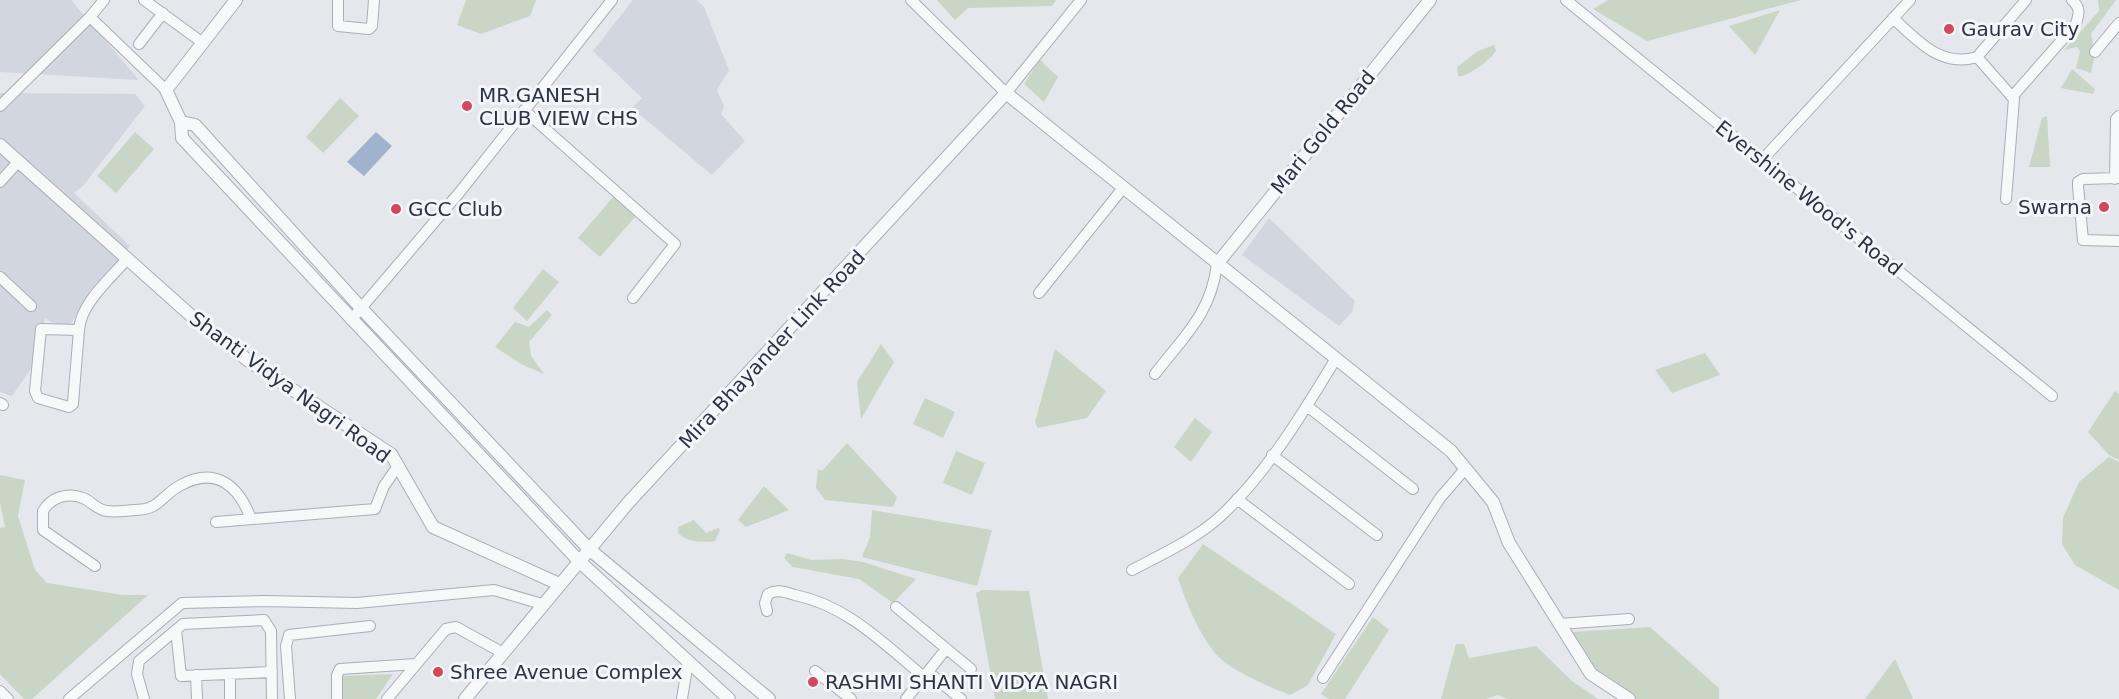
<svg xmlns="http://www.w3.org/2000/svg" width="2119" height="699" font-family="'DejaVu Sans',sans-serif">
<style>
.built{fill:#d2d6de}
.green{fill:#c9d6c5}
.water{fill:#9fb4cc}
.lines{fill:none;stroke-linecap:round;stroke-linejoin:round}
.minor-casing{stroke:#a9aeb7;stroke-width:12}
.tertiary-casing{stroke:#a9aeb7;stroke-width:14}
.minor{stroke:#f7f8fa;stroke-width:10}
.tertiary{stroke:#f7f8fa;stroke-width:12}
.poi-dot{fill:#d1495b;stroke:#f4f6f9;stroke-width:2}
.labels{text-anchor:middle;stroke-width:6;stroke-linejoin:round;paint-order:stroke}
.poi-label{font-size:20px;fill:#2b3445;stroke:#f4f6f9;text-anchor:start}
.street-label{font-size:20px;fill:#2b3445;stroke:#f4f6f9}
</style>
<rect width="100%" height="100%" fill="#e4e7ec"/>
<!-- built -->
<path class="built" d="M 0,0 L 71,0 L 139,80 L 0,72 Z
M 633,0 L 697,0 L 704,7 L 729,70 L 717,90 L 724,106 L 721,114 L 745,141 L 712,175 L 632,108 L 642,98 L 593,51 Z
M 0,93 L 135,94 L 145,106 L 83,186 L 74,193 L 130,246 L 65,331 L 45,318 L 35,363 L 12,396 L 0,392 Z
M 1269,218 L 1355,301 L 1352,312 L 1339,326 L 1242,255 Z"/>
<!-- green -->
<path class="green" d="M 466,0 L 536,0 L 530,16 L 481,34 L 457,25 Z
M 937,0 L 1056,0 L 1052,6 L 968,8 L 955,20 Z
M 1608,0 L 1801,0 L 1647,41 L 1593,9 Z
M 2098,0 L 2116,0 L 2091,34 L 2095,54 L 2091,73 L 2076,68 L 2080,51 L 2077,47 L 2064,50 L 2099,11 Z
M 1780,10 L 1755,55 L 1729,26 Z
M 1494,45 L 1496,51 C 1491,59 1467,78 1458,76 L 1457,67 L 1478,51 Z
M 1040,60 L 1058,77 L 1044,102 L 1024,84 Z
M 2072,69 L 2095,89 L 2093,94 L 2061,88 Z
M 340,98 L 359,116 L 323,153 L 306,137 Z
M 2047,116 L 2050,167 L 2029,167 L 2042,118 Z
M 135,132 L 154,149 L 116,193 L 97,176 Z
M 614,196 L 635,217 L 600,257 L 578,238 Z
M 543,269 L 559,282 L 527,321 L 513,308 Z
M 547,310 L 552,315 L 529,342 L 531,356 L 544,374 L 521,364 L 495,347 L 515,322 L 529,327 Z
M 881,344 L 894,362 L 861,419 L 857,382 Z
M 1055,349 L 1106,391 L 1087,418 L 1038,428 L 1035,422 Z
M 1705,353 L 1720,375 L 1672,393 L 1655,370 Z
M 2115,391 L 2119,394 L 2119,460 L 2109,455 L 2088,432 Z
M 925,398 L 955,412 L 943,438 L 913,424 Z
M 1195,418 L 1212,432 L 1191,462 L 1174,447 Z
M 847,443 L 897,497 L 893,507 L 825,500 L 816,488 L 818,469 L 822,471 Z
M 956,451 L 985,463 L 972,495 L 943,483 Z
M 2109,457 L 2119,462 L 2119,590 L 2075,565 L 2062,544 L 2063,518 L 2079,482 Z
M 0,475 L 25,480 L 18,516 L 35,570 L 47,583 L 123,595 L 148,595 L 32,699 L 24,699 L 0,674 L 0,528 L 5,527 L 0,503 Z
M 764,486 L 789,510 L 746,527 L 738,520 Z
M 872,510 L 992,530 L 977,586 L 862,557 L 870,537 Z
M 694,520 L 706,533 L 718,528 L 720,530 L 715,541 C 702,543 687,542 678,533 L 678,527 Z
M 1203,544 L 1336,634 L 1308,685 L 1290,695 C 1270,687 1228,670 1214,652 C 1197,630 1187,604 1178,578 Z
M 787,553 L 811,560 L 843,559 L 863,562 L 916,579 L 893,603 L 859,579 L 793,567 L 784,558 Z
M 982,590 L 1029,591 L 1048,699 L 995,699 L 976,593 Z
M 1373,617 L 1389,630 L 1345,699 L 1329,699 L 1321,694 Z
M 1650,627 L 1719,688 L 1719,699 L 1636,699 L 1598,674 L 1572,632 Z
M 1456,644 L 1464,644 L 1469,658 L 1536,646 L 1572,681 L 1598,699 L 1507,699 L 1498,695 L 1486,699 L 1441,699 Z
M 1895,659 L 1913,699 L 1865,699 Z
M 393,674 L 376,699 L 340,699 L 339,676 Z"/>
<!-- water -->
<path class="water" d="M 376,132 L 392,146 L 364,176 L 347,162 Z"/>
<g class="lines">
<!-- minor casing -->
<g class="minor-casing">
<path id="minor" d="M 144,0 L 203,43
M 338,0 L 338,26 L 369,29 L 372,26 L 374,0
M 911,0 L 1006,93 L 1081,0
M 1566,0 L 2052,396
M 90,17 L 104,0
M 1893,18 C 1918,41 1941,68 1977,57 L 2014,99 L 2006,199
M 139,44 L 163,13
M 2095,52 L 2119,23
M 1977,57 L 2026,0
M 2012,97 L 2076,24 C 2079,14 2081,8 2072,0
M 0,106 L 90,17 L 166,90
M 524,110 L 675,244 L 633,298
M 1763,159 L 1910,0
M 2119,178 L 2083,179 L 2078,182 L 2078,186 L 2083,240 L 2119,241
M 2115,179 L 2116,119 L 2119,116
M 0,182 L 18,162
M 0,277 L 31,306
M 1039,293 L 1123,188
M 351,320 L 459,193 L 612,0
M 79,330 L 41,329 L 35,391 L 38,398 L 69,407 L 73,404 L 73,403 L 79,330 C 81,303 110,279 127,259
M 1155,374 C 1184,336 1211,314 1217,264
M 0,403 L 3,405
M 1307,406 L 1413,489
M 1272,455 L 1377,535
M 1237,499 L 1349,584
M 216,522 L 375,509 L 384,486 L 398,466
M 95,566 L 43,530 L 43,511 C 51,497 68,492 83,498 C 91,501 97,510 107,511 C 115,512 126,511 134,510 C 161,510 161,495 181,485 C 216,466 239,486 251,519
M 1132,570 C 1164,553 1200,537 1225,512 C 1268,471 1304,411 1335,360
M 896,607 L 971,669
M 767,611 L 765,603 L 768,594 C 778,589 784,592 795,595 C 848,606 884,644 924,677
M 1559,624 L 1629,619
M 176,630 L 181,676 L 272,672
M 815,671 L 851,699
M 928,672 L 961,699
M 230,674 L 230,699
M 196,675 L 197,699
M 1323,678 L 1440,498 L 1465,469
M 0,691 L 8,699
M 69,699 L 182,603 L 264,601 L 357,603 L 494,590 L 542,604
M 144,699 L 137,674 L 139,661 L 183,624 L 264,620 L 271,631 L 272,699
M 290,699 L 286,646 L 289,635 L 370,626
M 337,699 L 337,675 L 340,669 L 416,664
M 387,699 L 446,629 L 456,627 L 503,653
M 682,699 L 688,661
M 906,699 L 946,649"/>
</g>
<!-- tertiary casing -->
<g class="tertiary-casing">
<path id="tertiary" d="M 236,0 L 166,90 L 181,122 L 182,138 L 579,561 L 729,699
M 181,122 L 195,125 L 361,308 L 589,549 L 769,699
M 0,145 L 197,321 L 249,361 L 391,454 L 433,527 L 559,584
M 1217,264 L 1430,0
M 465,699 L 628,503 L 1006,93 L 1451,451 L 1493,502 L 1509,543 L 1591,674 L 1629,699"/>
</g>
<!-- minor -->
<use href="#minor" class="minor"/>
<!-- tertiary -->
<use href="#tertiary" class="tertiary"/>
</g>
<!-- markers -->
<g class="poi-dot">
<circle cx="1949" cy="29" r="6"/>
<circle cx="467" cy="106" r="6"/>
<circle cx="2104" cy="207" r="6"/>
<circle cx="396" cy="209" r="6"/>
<circle cx="438" cy="672" r="6"/>
<circle cx="813" cy="682" r="6"/>
</g>
<g class="labels">
<!-- poi labels -->
<g class="poi-label">
<text x="1961" y="36">Gaurav City</text>
<text x="479" y="102">MR.GANESH<tspan x="479" dy="23">CLUB VIEW CHS</tspan></text>
<text x="2092" y="214" text-anchor="end">Swarna</text>
<text x="408" y="216">GCC Club</text>
<text x="450" y="679">Shree Avenue Complex</text>
<text x="825" y="689">RASHMI SHANTI VIDYA NAGRI</text>
</g>
<!-- street labels -->
<g class="street-label">
<text transform="translate(1323 132) rotate(-51)" y="7">Mari Gold Road</text>
<text transform="translate(1809 198) rotate(39)" y="7">Evershine Wood's Road</text>
<text transform="translate(772 349) rotate(-47)" y="7">Mira Bhayander Link Road</text>
<text transform="translate(290 387) rotate(36)" y="7">Shanti Vidya Nagri Road</text>
</g>
</g>
</svg>
